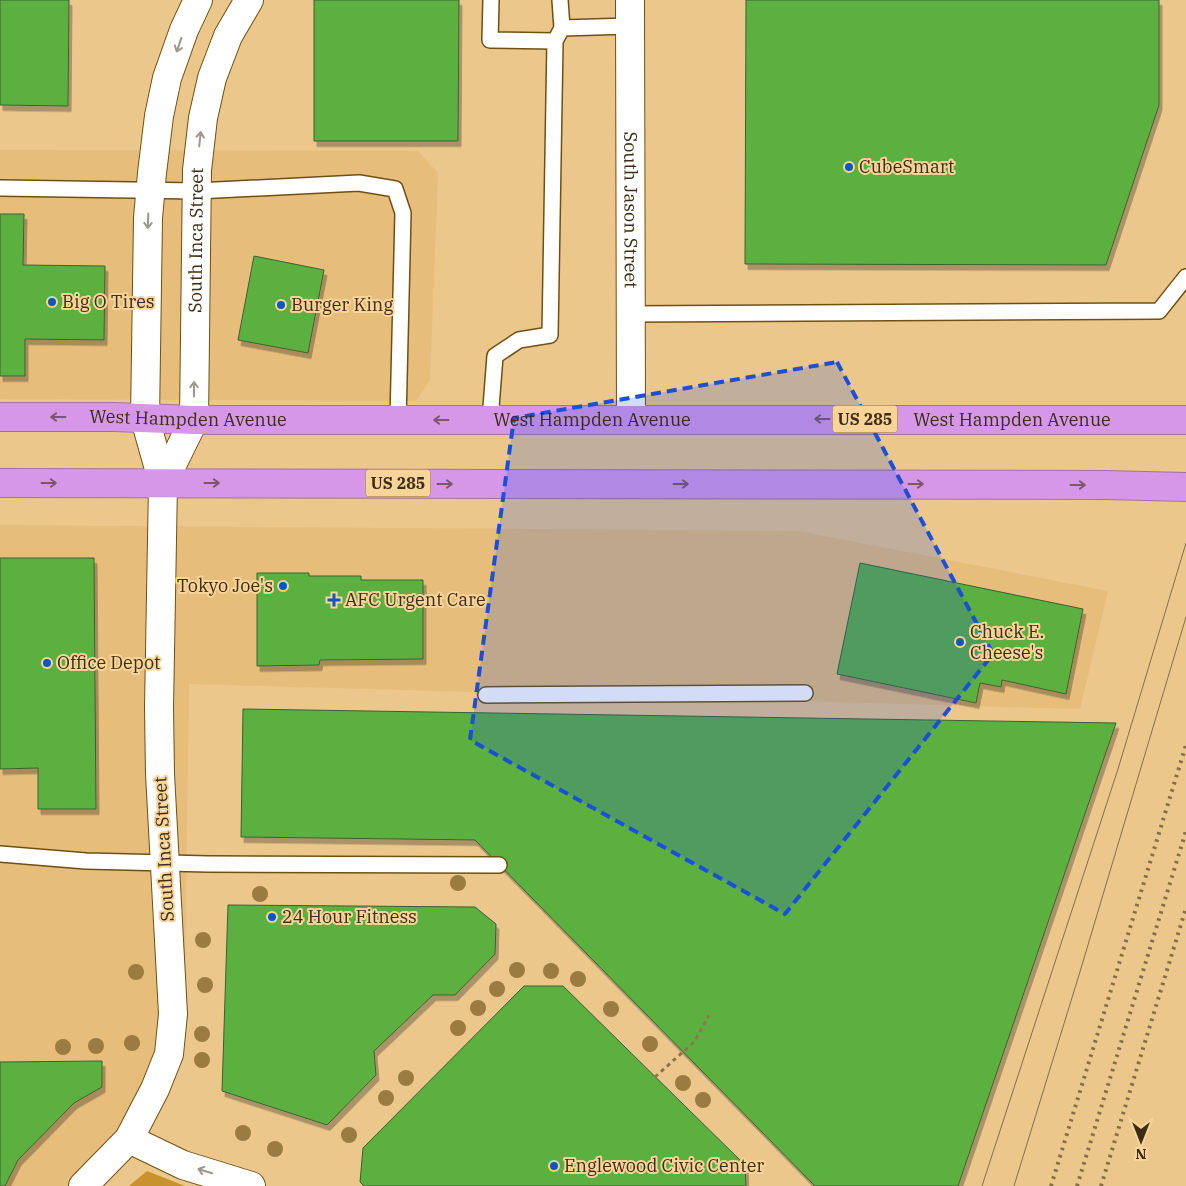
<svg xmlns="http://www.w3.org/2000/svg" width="1186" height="1186" font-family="'IBM Plex Serif',serif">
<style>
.built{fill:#e6bd7b}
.green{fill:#c8922e}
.building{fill:#5cb041;stroke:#3b6030;filter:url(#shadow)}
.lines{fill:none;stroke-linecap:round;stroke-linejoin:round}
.lane-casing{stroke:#705012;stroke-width:18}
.street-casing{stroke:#705012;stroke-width:30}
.secondary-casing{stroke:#705012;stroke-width:30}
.highway-casing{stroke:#a1729f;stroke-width:30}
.path{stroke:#8d744c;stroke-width:3;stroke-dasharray:4 4;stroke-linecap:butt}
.lane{stroke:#fff;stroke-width:15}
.street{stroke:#fff;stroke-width:28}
.secondary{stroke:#fff;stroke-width:28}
.highway{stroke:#d797e9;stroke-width:28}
.tram{stroke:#856e47;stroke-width:1}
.rail{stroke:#856e47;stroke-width:4;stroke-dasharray:2.5 5;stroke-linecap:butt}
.tree{fill:#9b7b3f}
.oneway{stroke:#9e968a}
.oneway2{stroke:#7a576a}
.marked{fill:#1d4ed8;fill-opacity:0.2;stroke:#1d4ed8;stroke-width:4;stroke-dasharray:10 6;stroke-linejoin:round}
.poi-dot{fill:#0a58c2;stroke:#f9d499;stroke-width:2}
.labels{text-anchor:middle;stroke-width:4;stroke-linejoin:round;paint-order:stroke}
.shield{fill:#f9d499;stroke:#755f3d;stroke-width:1}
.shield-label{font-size:16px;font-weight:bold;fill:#3c2d15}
.poi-label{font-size:18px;fill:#3c2d15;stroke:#f9d499;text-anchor:start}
.street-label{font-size:18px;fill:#3c2d15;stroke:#f9d499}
</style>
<defs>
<filter id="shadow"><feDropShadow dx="3" dy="5.5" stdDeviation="0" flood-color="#0004"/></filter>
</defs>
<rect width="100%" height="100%" fill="#ebc78c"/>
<!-- built -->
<path class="built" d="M 0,150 L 418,151 L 438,173 L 430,380 L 416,401 L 0,399 Z
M 0,525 L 799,531 L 1108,591 L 1080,709 L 189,684 L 184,1050 L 98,1186 L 0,1186 Z"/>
<!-- green -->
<path class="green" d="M 147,1171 L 185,1186 L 129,1186 Z"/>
<!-- building -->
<path class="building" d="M 0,0 L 69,0 L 68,106 L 0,105 Z
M 314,0 L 459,0 L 458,141 L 314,141 Z
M 746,0 L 1159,0 L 1159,105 L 1106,265 L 745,264 Z
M 0,214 L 24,214 L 23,265 L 105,266 L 104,340 L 25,339 L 25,376 L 0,376 Z
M 254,256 L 324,270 L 308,353 L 238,340 Z
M 0,558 L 94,558 L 96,809 L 38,809 L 38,768 L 0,769 Z
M 860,563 L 1083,609 L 1066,694 L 1002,680 L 1001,687 L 980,683 L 976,703 L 837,674 Z
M 257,573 L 309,573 L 309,576 L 361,576 L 361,580 L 423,580 L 423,659 L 320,660 L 319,665 L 257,666 Z
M 243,709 L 1116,723 L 958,1186 L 815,1186 L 475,840 L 241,837 Z
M 228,905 L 475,907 L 496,924 L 495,954 L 455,995 L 433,995 L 374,1051 L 376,1075 L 327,1125 L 222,1091 Z
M 524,986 L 563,986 L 745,1165 L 746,1186 L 364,1186 L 360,1182 L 363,1148 Z
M 102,1061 L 102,1087 L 74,1103 L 18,1160 L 5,1186 L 0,1186 L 0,1062 Z"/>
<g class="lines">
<!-- lane casing -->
<g class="lane-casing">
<path id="lane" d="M 491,0 L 490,40 L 555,41
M 560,0 L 562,28
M 1,188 L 197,191 L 359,183 L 395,189 L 403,213 L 398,420
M 631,314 L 1159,311 L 1186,277
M 490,420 L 495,356 L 519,340 L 550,335 L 555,41 L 562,28 L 629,26
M 486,695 L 805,693
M 0,854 L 86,861 L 208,864 L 499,865"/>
</g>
<!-- street casing -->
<g class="street-casing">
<g id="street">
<path id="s1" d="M 630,0 L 631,420"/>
<path d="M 129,1139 L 183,1165 L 251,1186"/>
</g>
</g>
<!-- secondary casing -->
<g class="secondary-casing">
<g id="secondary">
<path id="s2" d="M 163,483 L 194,420 L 197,170 L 203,118 L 212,78 L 228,36 L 249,0"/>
<path d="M 83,1186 L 129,1139 L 155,1089 L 169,1054 L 173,1014 L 160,774 L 159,708 L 163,483 L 145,419 L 148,218 L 152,173 L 159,116 L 167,78 L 184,30 L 198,0"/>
</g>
</g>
<!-- highway casing -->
<g class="highway-casing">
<g id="highway">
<path id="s3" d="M 0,417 L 114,417 L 194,420 L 1186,420"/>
<path d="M 0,483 L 1105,485 L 1186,487"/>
</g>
</g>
<!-- path -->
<path class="path" d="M 655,1077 L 695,1041 L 709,1015"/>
<!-- lane -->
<use href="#lane" class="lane"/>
<!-- street -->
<use href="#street" class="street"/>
<!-- secondary -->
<use href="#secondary" class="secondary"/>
<!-- highway -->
<use href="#highway" class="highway"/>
<!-- tram -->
<path class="tram" d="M 982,1186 L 1118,769 L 1186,543
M 1014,1186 L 1079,975 L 1186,617"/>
<!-- rail -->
<path class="rail" d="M 1051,1186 L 1186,745
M 1077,1186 L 1186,831
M 1101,1186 L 1186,908"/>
</g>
<!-- trees -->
<g class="tree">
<circle cx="458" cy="883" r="8"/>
<circle cx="260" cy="894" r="8"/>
<circle cx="203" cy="940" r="8"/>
<circle cx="517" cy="970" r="8"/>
<circle cx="551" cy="971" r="8"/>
<circle cx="136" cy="972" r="8"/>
<circle cx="578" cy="979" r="8"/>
<circle cx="205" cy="985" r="8"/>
<circle cx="497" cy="989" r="8"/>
<circle cx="478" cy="1008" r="8"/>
<circle cx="611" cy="1009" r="8"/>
<circle cx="458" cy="1028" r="8"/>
<circle cx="202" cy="1034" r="8"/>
<circle cx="132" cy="1043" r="8"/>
<circle cx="650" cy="1044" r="8"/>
<circle cx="96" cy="1046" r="8"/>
<circle cx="63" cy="1047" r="8"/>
<circle cx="202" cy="1060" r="8"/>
<circle cx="406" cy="1078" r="8"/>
<circle cx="683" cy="1083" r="8"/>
<circle cx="386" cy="1098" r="8"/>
<circle cx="703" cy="1100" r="8"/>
<circle cx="243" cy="1133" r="8"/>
<circle cx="349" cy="1135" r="8"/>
<circle cx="275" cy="1149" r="8"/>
</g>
<!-- one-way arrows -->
<defs><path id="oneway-shaft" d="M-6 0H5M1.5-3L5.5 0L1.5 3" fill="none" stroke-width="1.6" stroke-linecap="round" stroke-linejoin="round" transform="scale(1.25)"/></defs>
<g class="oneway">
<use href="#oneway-shaft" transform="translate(179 45) rotate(109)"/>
<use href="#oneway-shaft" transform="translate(200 139) rotate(-84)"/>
<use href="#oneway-shaft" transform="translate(148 221) rotate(92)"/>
<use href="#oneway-shaft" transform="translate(194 389) rotate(-90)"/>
<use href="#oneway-shaft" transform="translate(205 1171) rotate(-163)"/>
</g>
<g class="oneway2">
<use href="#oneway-shaft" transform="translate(58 417) rotate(180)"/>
<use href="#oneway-shaft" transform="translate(822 419) rotate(180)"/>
<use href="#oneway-shaft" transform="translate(441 420) rotate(180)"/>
<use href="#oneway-shaft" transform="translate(49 483)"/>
<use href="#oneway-shaft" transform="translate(212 483)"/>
<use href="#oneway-shaft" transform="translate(445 484)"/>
<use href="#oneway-shaft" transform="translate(681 484)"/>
<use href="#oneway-shaft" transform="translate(916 484)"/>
<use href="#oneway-shaft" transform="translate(1078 485)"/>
</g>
<!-- marked area -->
<path class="marked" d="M 837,362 L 993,654 L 785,914 L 470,740 L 514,418 Z"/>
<!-- markers -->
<g class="poi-dot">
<circle cx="849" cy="167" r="5"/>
<circle cx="52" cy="302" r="5"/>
<circle cx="281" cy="305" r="5"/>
<circle cx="283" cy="586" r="5"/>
<path d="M331.5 592.5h5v5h5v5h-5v5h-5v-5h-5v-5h5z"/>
<circle cx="960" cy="642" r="5"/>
<circle cx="47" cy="663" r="5"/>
<circle cx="272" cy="917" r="5"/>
<circle cx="554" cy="1166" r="5"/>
</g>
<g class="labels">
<!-- shield labels -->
<g class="shield">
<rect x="832.5" y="405.5" width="65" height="27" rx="4"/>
<rect x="365.5" y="469.5" width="65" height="27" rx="4"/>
</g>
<g class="shield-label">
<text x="865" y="425">US 285</text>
<text x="398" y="489">US 285</text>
</g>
<!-- poi labels -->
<g class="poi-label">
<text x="859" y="173">CubeSmart</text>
<text x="62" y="308">Big O Tires</text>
<text x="291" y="311">Burger King</text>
<text x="273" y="592" text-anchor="end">Tokyo Joe's</text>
<text x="345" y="606">AFC Urgent Care</text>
<text x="970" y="638">Chuck E.<tspan x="970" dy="21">Cheese's</tspan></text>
<text x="57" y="669">Office Depot</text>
<text x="282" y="923">24 Hour Fitness</text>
<text x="564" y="1172">Englewood Civic Center</text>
</g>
<!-- street labels -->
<g class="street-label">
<text dy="6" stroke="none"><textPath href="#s1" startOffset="210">South Jason Street</textPath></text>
<text dy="6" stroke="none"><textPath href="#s2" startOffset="250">South Inca Street</textPath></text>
<text dy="6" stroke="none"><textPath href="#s3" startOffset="188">West Hampden Avenue</textPath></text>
<text dy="6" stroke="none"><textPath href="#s3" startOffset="1012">West Hampden Avenue</textPath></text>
<text dy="6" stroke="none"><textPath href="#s3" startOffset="592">West Hampden Avenue</textPath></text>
<text transform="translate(164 849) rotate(-93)" y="6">South Inca Street</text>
</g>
</g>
<!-- north arrow -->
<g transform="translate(1141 1141) rotate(180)" stroke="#f9d499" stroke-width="4" paint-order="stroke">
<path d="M0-4L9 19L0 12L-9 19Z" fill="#3c2d15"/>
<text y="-8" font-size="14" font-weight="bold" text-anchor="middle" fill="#3c2d15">N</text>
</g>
</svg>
